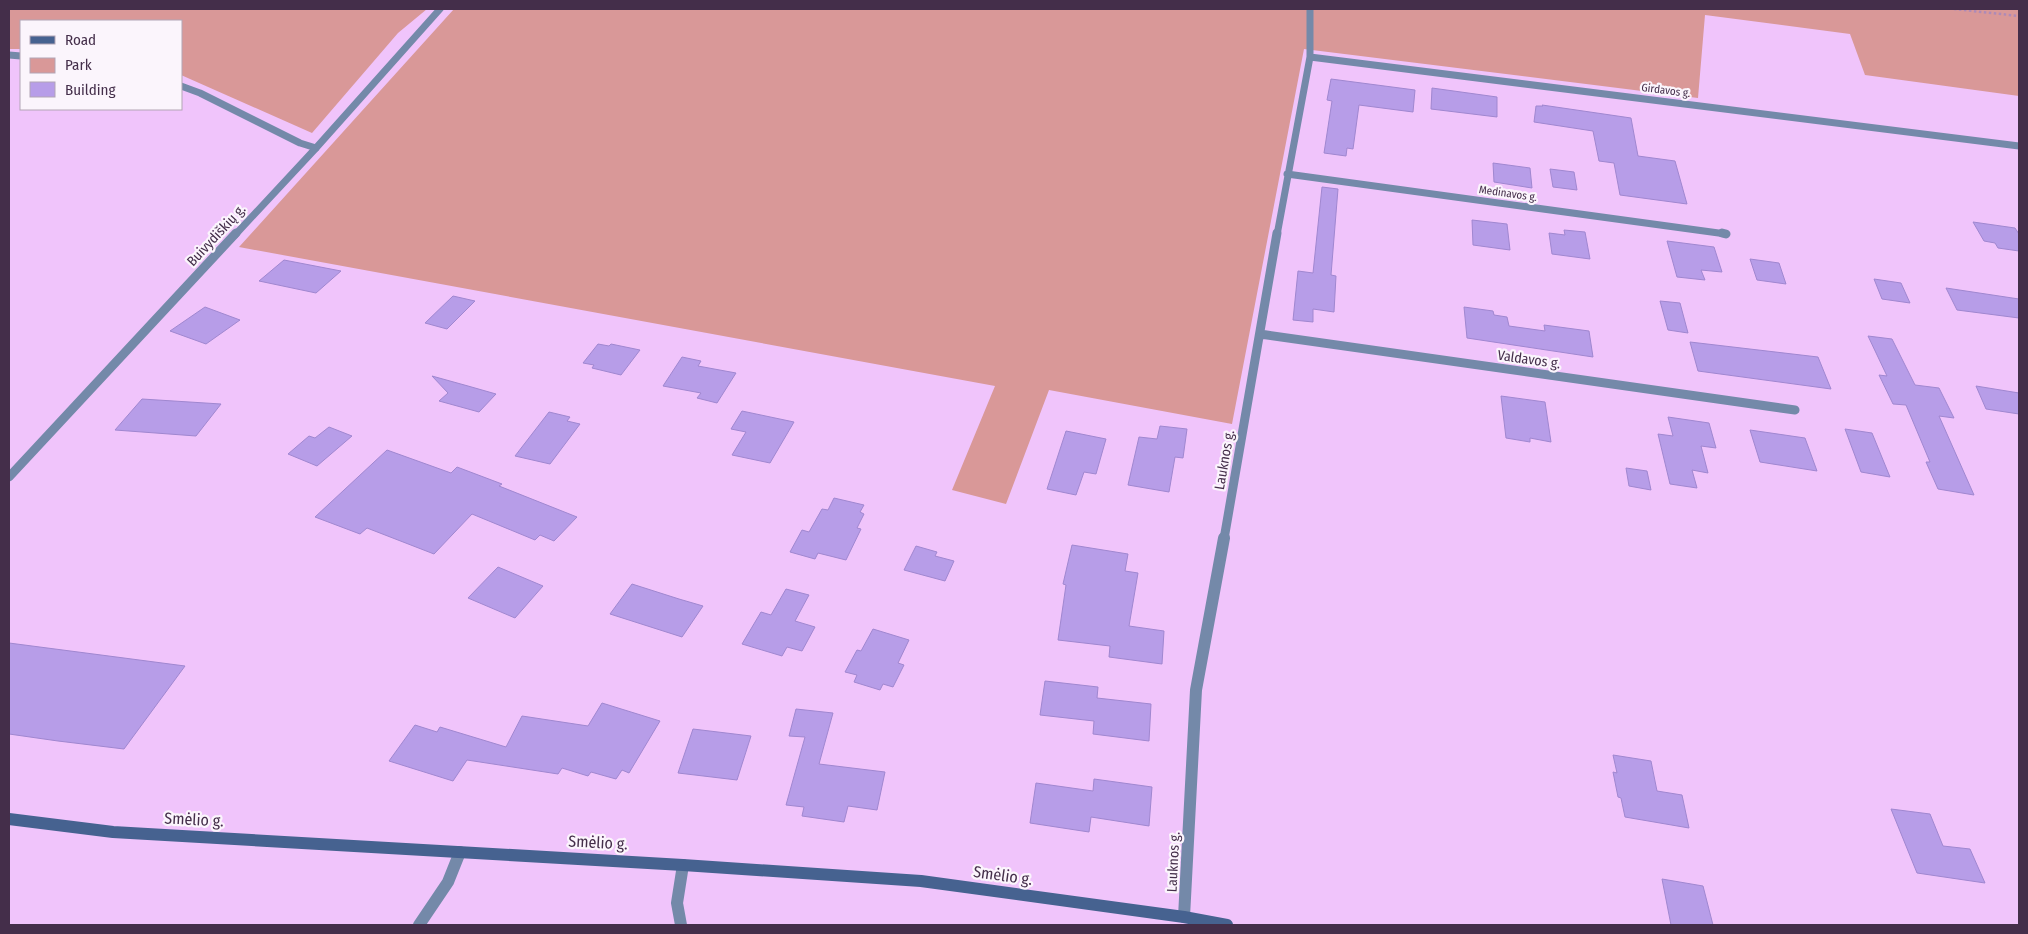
<svg xmlns="http://www.w3.org/2000/svg" width="2028" height="934" font-family="'Fira Sans Condensed',sans-serif">
<style>
.green{fill:#d99898}
.building{fill:#b79de8;stroke:#a087d0}
.lines{fill:none;stroke-linecap:round;stroke-linejoin:round}
.path{stroke:#ae8ab7;stroke-width:2.5;stroke-dasharray:2.5 2.5;stroke-linecap:butt}
.minor-far2{stroke:#7489a9;stroke-width:7}
.minor-far1{stroke:#7489a9;stroke-width:9}
.minor{stroke:#7489a9;stroke-width:12}
.tertiary-far1{stroke:#7489a9;stroke-width:7}
.tertiary{stroke:#7489a9;stroke-width:9}
.secondary{stroke:#466290;stroke-width:12}
.labels{text-anchor:middle;stroke-width:4.5;stroke-linejoin:round;paint-order:stroke}
.far-street-label{font-size:11px;fill:#442e4a;stroke:#fbf5fc}
.street-label{font-size:14px;fill:#442e4a;stroke:#fbf5fc}
.near-street-label{font-size:16px;fill:#442e4a;stroke:#fbf5fc}
</style>
<rect width="100%" height="100%" fill="#f0c4fb"/>
<!-- green -->
<path class="green" d="M 9,9 L 427,9 L 398,33 L 312,133 L 181,75 L 181,21 L 21,21 L 21,49 L 9,49 Z
M 454,9 L 2019,9 L 2019,96 L 1865,75 L 1850,34 L 1705,15 L 1698,98 L 1304,49 L 1232,424 L 1049,390 L 1006,504 L 952,490 L 995,386 L 239,247 Z"/>
<!-- building -->
<path class="building" d="M 1331,79 L 1415,90 L 1413,112 L 1359,105 L 1353,149 L 1347,148 L 1346,156 L 1324,153 L 1332,101 L 1327,100 Z
M 1432,88 L 1497,97 L 1497,117 L 1431,109 Z
M 1542,105 L 1631,118 L 1638,156 L 1675,161 L 1687,204 L 1620,195 L 1614,163 L 1599,161 L 1593,131 L 1534,122 L 1536,106 L 1543,106 Z
M 1493,163 L 1530,168 L 1532,188 L 1494,182 Z
M 1550,169 L 1574,172 L 1577,190 L 1553,187 Z
M 1322,187 L 1338,189 L 1331,275 L 1336,276 L 1334,312 L 1313,309 L 1313,322 L 1293,320 L 1298,271 L 1313,273 Z
M 1472,220 L 1507,224 L 1510,250 L 1473,245 Z
M 1973,222 L 2015,228 L 2019,234 L 2019,251 L 1998,248 L 1995,243 L 1984,241 Z
M 1564,230 L 1585,232 L 1590,259 L 1552,254 L 1549,233 L 1565,235 Z
M 1667,241 L 1714,247 L 1722,272 L 1701,270 L 1705,280 L 1677,277 Z
M 1750,259 L 1779,263 L 1786,284 L 1757,280 Z
M 284,260 L 341,271 L 316,293 L 259,281 Z
M 1874,279 L 1901,283 L 1910,303 L 1882,299 Z
M 1946,288 L 2019,299 L 2019,318 L 1957,310 Z
M 453,296 L 475,301 L 447,329 L 425,323 Z
M 1660,301 L 1680,303 L 1688,333 L 1668,330 Z
M 205,307 L 240,320 L 206,344 L 170,331 Z
M 1464,307 L 1493,311 L 1494,315 L 1507,317 L 1509,326 L 1545,331 L 1544,325 L 1589,331 L 1593,357 L 1467,338 Z
M 1868,336 L 1892,339 L 1915,385 L 1939,388 L 1954,418 L 1939,416 L 1974,495 L 1938,489 L 1926,462 L 1930,462 L 1906,405 L 1893,404 L 1879,375 L 1887,376 Z
M 1690,342 L 1818,357 L 1831,389 L 1698,371 Z
M 598,344 L 609,346 L 611,344 L 640,350 L 621,375 L 592,368 L 594,365 L 583,363 Z
M 682,357 L 701,361 L 698,366 L 736,373 L 717,403 L 697,398 L 701,393 L 663,386 Z
M 432,376 L 468,386 L 496,394 L 479,412 L 439,401 L 448,393 Z
M 1976,386 L 2019,393 L 2019,414 L 1986,409 Z
M 1501,396 L 1545,402 L 1551,442 L 1530,438 L 1530,442 L 1506,438 Z
M 142,399 L 221,404 L 196,436 L 115,430 Z
M 742,411 L 794,422 L 770,463 L 732,455 L 746,432 L 731,429 Z
M 549,412 L 570,417 L 567,421 L 580,424 L 550,464 L 515,456 Z
M 1668,417 L 1709,423 L 1716,448 L 1701,446 L 1708,473 L 1692,470 L 1697,488 L 1670,484 L 1658,434 L 1673,436 Z
M 1160,426 L 1187,429 L 1183,458 L 1175,457 L 1169,492 L 1128,485 L 1139,437 L 1157,439 Z
M 329,427 L 352,436 L 317,466 L 288,454 L 309,436 L 315,438 Z
M 1845,429 L 1872,433 L 1890,477 L 1861,472 Z
M 1750,430 L 1805,438 L 1817,471 L 1760,462 Z
M 1066,431 L 1106,439 L 1096,474 L 1084,472 L 1076,495 L 1047,489 Z
M 387,450 L 451,473 L 457,467 L 502,484 L 499,486 L 577,517 L 554,541 L 540,535 L 535,540 L 472,514 L 434,554 L 367,528 L 360,534 L 315,517 Z
M 1626,468 L 1647,471 L 1651,490 L 1629,486 Z
M 834,498 L 864,505 L 860,512 L 864,514 L 857,528 L 861,529 L 846,560 L 818,553 L 815,559 L 790,552 L 802,530 L 809,532 L 822,509 L 828,510 Z
M 1072,545 L 1128,554 L 1125,571 L 1138,573 L 1129,626 L 1164,631 L 1162,664 L 1109,657 L 1110,646 L 1058,640 L 1066,585 L 1063,584 Z
M 916,546 L 937,552 L 935,556 L 954,561 L 945,581 L 904,570 Z
M 498,567 L 543,586 L 515,618 L 468,598 Z
M 632,584 L 679,599 L 703,606 L 682,637 L 610,614 Z
M 786,589 L 809,595 L 795,621 L 815,627 L 802,651 L 787,647 L 782,656 L 742,644 L 761,612 L 771,615 Z
M 873,629 L 909,640 L 898,663 L 904,665 L 893,687 L 883,684 L 880,690 L 854,682 L 857,675 L 845,672 L 857,650 L 861,651 Z
M 9,643 L 124,658 L 185,666 L 124,749 L 58,741 L 9,734 Z
M 1045,681 L 1098,687 L 1097,698 L 1151,704 L 1149,741 L 1093,734 L 1094,721 L 1040,715 Z
M 602,703 L 660,721 L 629,773 L 622,770 L 616,779 L 591,772 L 588,776 L 562,768 L 558,774 L 467,760 L 453,781 L 389,761 L 415,725 L 437,732 L 440,727 L 506,747 L 522,716 L 588,726 Z
M 796,709 L 833,713 L 819,764 L 885,772 L 877,810 L 848,806 L 844,822 L 802,816 L 804,807 L 786,805 L 805,737 L 789,736 Z
M 693,729 L 751,736 L 737,780 L 678,773 Z
M 1613,755 L 1651,761 L 1657,791 L 1682,795 L 1689,828 L 1625,817 L 1621,798 L 1618,797 L 1613,772 L 1617,773 Z
M 1094,779 L 1152,787 L 1149,826 L 1091,817 L 1089,832 L 1030,823 L 1036,783 L 1093,791 Z
M 1891,809 L 1930,814 L 1943,846 L 1970,849 L 1985,883 L 1917,873 Z
M 1662,879 L 1703,886 L 1713,925 L 1671,925 Z"/>
<g class="lines">
<!-- path -->
<path class="path" d="M 1954,9 L 2019,16"/>
<!-- minor-far2 -->
<path class="minor-far2" d="M 9,55 L 21,56
M 1310,57 L 2019,146
M 181,86 L 200,93 L 300,143 L 316,148
M 1287,174 L 1726,234
M 1277,235 L 1310,57 L 1310,9"/>
<!-- minor-far1 -->
<path class="minor-far1" d="M 1722,233 L 1726,234
M 1260,334 L 1795,410
M 1224,539 L 1277,233"/>
<!-- minor -->
<path class="minor" d="M 1184,917 L 1196,690 L 1224,538
M 419,925 L 448,882 L 460,852
M 681,925 L 677,903 L 683,865"/>
<!-- tertiary-far1 -->
<path class="tertiary-far1" d="M 235,235 L 316,148 L 440,9"/>
<!-- tertiary -->
<path class="tertiary" d="M 9,477 L 236,233"/>
<!-- secondary -->
<path class="secondary" d="M 9,819 L 113,832 L 683,865 L 921,881 L 1184,917 L 1227,925"/>
</g>
<g class="labels">
<!-- far-street labels -->
<g class="far-street-label">
<text transform="translate(1666 90) rotate(7)" y="4">Girdavos g.</text>
<text transform="translate(1508 193) rotate(8)" y="4">Medinavos g.</text>
</g>
<!-- street labels -->
<g class="street-label">
<text transform="translate(216 235) rotate(-47)" y="5">Buivydiškių g.</text>
<text transform="translate(1529 359) rotate(8)" y="5">Valdavos g.</text>
<text transform="translate(1224 460) rotate(-80)" y="5">Lauknos g.</text>
<text transform="translate(1173 862) rotate(-87)" y="5">Lauknos g.</text>
</g>
<!-- near-street labels -->
<g class="near-street-label">
<text transform="translate(194 819) rotate(3)" y="6">Smėlio g.</text>
<text transform="translate(598 842) rotate(3)" y="6">Smėlio g.</text>
<text transform="translate(1003 875) rotate(8)" y="6">Smėlio g.</text>
</g>
</g>
<!-- border -->
<rect width="2028" height="934" fill="none" stroke="#442e4a" stroke-width="20"/>
<!-- legend -->
<rect x="20" y="20" width="162" height="90" fill="#fbf5fc" stroke="#b2a5b5"/>
<rect x="30" y="36" width="25" height="8" fill="#466290" stroke="#b2a5b5"/>
<text x="65" y="45" font-size="15" fill="#442e4a">Road</text>
<rect x="30" y="58" width="25" height="15" fill="#d99898" stroke="#b2a5b5"/>
<text x="65" y="70" font-size="15" fill="#442e4a">Park</text>
<rect x="30" y="82" width="25" height="15" fill="#b79de8" stroke="#b2a5b5"/>
<text x="65" y="95" font-size="15" fill="#442e4a">Building</text>
</svg>
